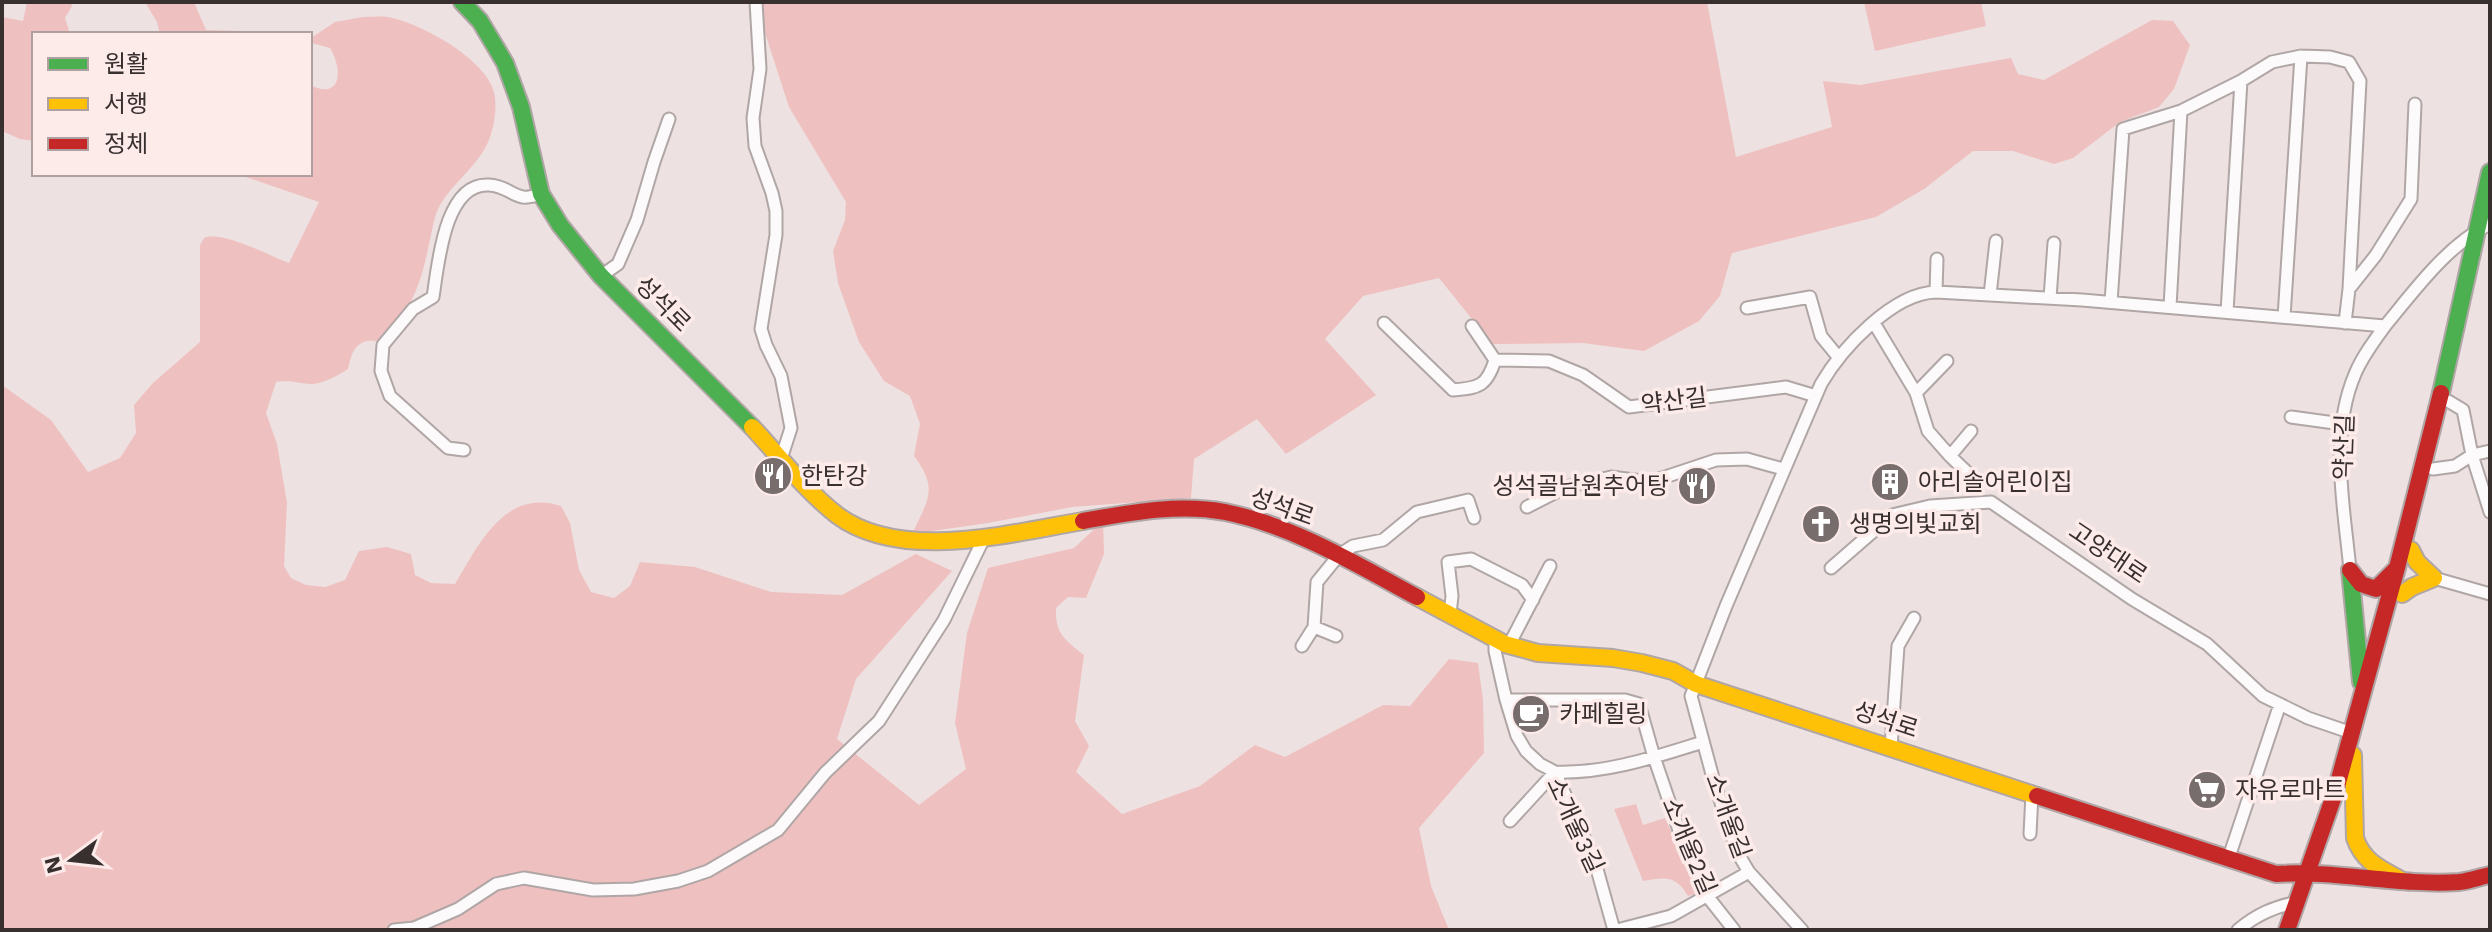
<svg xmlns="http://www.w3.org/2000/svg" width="2492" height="932" font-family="'Work Sans','Noto Sans KR',sans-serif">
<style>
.green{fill:#efc0c0}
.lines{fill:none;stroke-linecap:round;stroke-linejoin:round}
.street-casing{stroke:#b0a6a6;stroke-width:15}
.fast-casing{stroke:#b0a6a6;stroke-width:20}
.slow-casing{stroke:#b0a6a6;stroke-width:20}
.jam-casing{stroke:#b0a6a6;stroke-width:20}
.street{stroke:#fcfafa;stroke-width:11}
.fast{stroke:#4caf50;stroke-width:16}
.slow{stroke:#ffc107;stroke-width:16}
.jam{stroke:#c62828;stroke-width:16}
.labels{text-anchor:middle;stroke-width:7;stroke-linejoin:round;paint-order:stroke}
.street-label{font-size:24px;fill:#382f2f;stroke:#fdebea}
.poi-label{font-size:24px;fill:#382f2f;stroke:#fdebea;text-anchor:start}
</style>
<rect width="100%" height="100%" fill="#eee1e1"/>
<!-- green -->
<path class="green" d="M 27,2 L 71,2 L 72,6 L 65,18 L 70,34 L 34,34 L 34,141 L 20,139 L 2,131 L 2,17 L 23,21 Z
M 145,2 L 194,2 L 206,30 L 241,31 L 248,34 L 160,34 L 157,22 Z
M 755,2 L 1707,2 L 1736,157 L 1832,127 L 1823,81 L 1860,85 L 2011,58 L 2018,74 L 2044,80 L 2152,20 L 2173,21 L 2190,45 L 2174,89 L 2159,107 L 2120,122 L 2073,158 L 2054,164 L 2013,151 L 1973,151 L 1924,189 L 1876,217 L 1732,253 L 1720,296 L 1699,321 L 1644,351 L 1583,343 L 1492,344 L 1439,278 L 1363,296 L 1325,339 L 1376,395 L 1286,454 L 1257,419 L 1194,459 L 1191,498 L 1072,507 L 988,523 L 912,534 C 928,500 939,489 914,456 L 920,424 L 910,396 L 884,381 L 859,342 L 838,283 L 833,251 L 845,220 L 846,202 L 789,107 Z
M 1864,2 L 1981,2 L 1986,26 L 1875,51 Z
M 363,17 C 371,17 380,16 388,17 C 420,23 485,58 494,92 C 497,105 495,122 491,134 C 482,165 452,181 438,209 C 433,220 432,233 429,244 C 424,269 418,292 404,313 C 399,321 388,336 379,340 C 371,343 376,339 367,341 C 353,344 351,357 348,369 C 337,376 323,384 310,384 C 296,383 291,380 276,382 L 266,413 L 277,444 L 287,503 L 284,566 L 291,578 L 306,585 L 325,587 L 345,580 L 359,551 L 387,547 L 411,554 L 415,575 L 431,583 L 455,584 C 479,544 505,488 561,506 L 570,523 L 579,570 L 591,592 L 614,598 L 630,586 L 640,562 L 695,567 L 771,592 L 842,595 L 916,554 L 952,571 L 856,679 L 837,739 L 919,805 L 966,769 L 955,723 L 967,633 L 988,568 L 1074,548 L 1103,521 L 1104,554 L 1086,598 L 1068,597 L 1056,608 C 1055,634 1065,640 1084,655 L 1075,721 L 1089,746 L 1076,772 L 1122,814 L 1200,786 L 1255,745 L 1285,757 L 1383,705 L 1410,706 L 1449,659 L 1478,663 L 1483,700 L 1484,753 L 1419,828 L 1431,886 L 1449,930 L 2,930 L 2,385 L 51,420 L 88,472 L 120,458 L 136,433 L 134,405 L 153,383 L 200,342 L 200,245 L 204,238 C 222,230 270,256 289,263 L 319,202 L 237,174 L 310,174 L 310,85 C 342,101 343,69 330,48 L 312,43 L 311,38 L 335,22 Z
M 1636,804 L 1643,825 L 1665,818 L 1699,893 L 1688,896 C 1676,875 1665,877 1643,881 L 1614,809 Z"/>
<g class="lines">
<!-- street casing -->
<g class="street-casing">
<path id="street" d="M 756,2 L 760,69 L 753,118 L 755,146 L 772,193 L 776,211 L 776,235 L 761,329 L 766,345 L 781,376 L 791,428 L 781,459
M 601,276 L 618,264 L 637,220 L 654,162 L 669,119
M 2349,289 L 2376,255 L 2411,199 L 2415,104
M 1936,292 L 1937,259
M 1990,295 L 1996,241
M 2050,298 L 2054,243
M 2111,302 L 2123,129 L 2181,111 L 2241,81 L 2272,62 L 2301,56 L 2330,57 L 2349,62 L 2360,81 L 2349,289 L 2345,323
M 2170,307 L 2181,111
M 1747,308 L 1810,297 L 1821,336 L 1839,358
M 2227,312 L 2241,81
M 2284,317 L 2301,56
M 1384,323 L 1453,390 C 1479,388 1487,386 1495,360 L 1472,326
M 1874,323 L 1916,393 L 1928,431 L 1950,456 L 1971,476
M 2385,326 C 2414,291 2448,244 2490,224
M 1495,360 L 1549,361 L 1583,375 L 1629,407 L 1786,387 L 1816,396
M 1916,393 L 1947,361
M 2448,401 L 2463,410 L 2472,455 L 2490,512
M 2291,417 L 2342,424
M 464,450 L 448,448 L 390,396 L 381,371 L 383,345 L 413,309 L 433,297 C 438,266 444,182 489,185 C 506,186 511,195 523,197 C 528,198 537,195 541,194
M 1950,456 L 1971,431
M 2433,469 L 2455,466 L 2472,455 L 2490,451
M 1527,507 L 1566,487 L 1611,477 L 1650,482 L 1716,460 L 1747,459 L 1783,469
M 1831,568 L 1892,515 L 1930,506 L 1991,502 L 2132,599 L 2207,644 L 2263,696 L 2308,718 L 2352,733
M 2434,578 L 2490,594
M 1450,614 L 1452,596 L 1448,562 L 1471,559 L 1522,585 L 1533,600
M 1314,627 L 1336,636
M 1495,638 L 1495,651 L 1506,700 L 1517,736 L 1526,751 L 1540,764 L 1555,772 L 1595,862 L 1614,930
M 1509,645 L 1550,566
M 1302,646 L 1314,627 L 1317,582 L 1339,555 L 1353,546 L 1383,540 L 1417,512 L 1468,500 L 1474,518
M 1506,700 L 1625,700 L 1639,704 L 1654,757 L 1681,836 L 1708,897 L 1734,930
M 1891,747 L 1898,646 L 1914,618
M 1510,821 L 1555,772 C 1606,774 1655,757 1703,742
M 2030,834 L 2032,794
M 2228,860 L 2280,704
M 394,930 L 414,928 L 458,909 L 496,884 L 524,878 L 593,890 L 634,889 L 678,881 L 708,871 L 778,830 L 825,773 L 879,721 L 944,620 L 985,536
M 1617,930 L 1671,916 L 1749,872
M 1802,930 L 1749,872 L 1737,852 L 1713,778 L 1691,696 L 1726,606 L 1821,384 C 1842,348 1893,293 1936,292 L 2082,300 L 2385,326 C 2374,341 2362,357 2355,374 C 2329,435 2344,506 2350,570
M 2238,930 C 2257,914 2274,907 2298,902"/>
</g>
<!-- fast casing -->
<g class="fast-casing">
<path id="fast" d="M 462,2 L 480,21 L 505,63 L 521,107 L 541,194 L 560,225 L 601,276 L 752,427
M 2441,393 L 2490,172
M 2350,570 L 2361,682"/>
</g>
<!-- slow casing -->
<g class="slow-casing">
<path id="slow" d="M 752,427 C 779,456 805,490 837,515 C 901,563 1011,533 1083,521
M 2402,594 L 2412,587 L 2434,578 L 2417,562 L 2411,550
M 1417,597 L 1505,644 L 1538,653 L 1613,658 L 1642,663 L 1673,671 L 1696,684 L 2037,796
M 2353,755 L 2355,838 C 2363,862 2381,869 2401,880"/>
</g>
<!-- jam casing -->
<g class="jam-casing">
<path id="jam" d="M 1083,521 C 1129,513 1178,503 1225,512 C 1294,526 1356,564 1417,597
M 2350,570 L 2361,584 L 2376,589 L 2395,570
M 2037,796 L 2276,874 C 2337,870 2398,886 2459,882 C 2469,881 2480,877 2490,875
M 2287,930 L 2336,790 L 2397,568 L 2441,393"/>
</g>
<!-- street -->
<use href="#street" class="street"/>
<!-- fast -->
<use href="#fast" class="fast"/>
<!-- slow -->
<use href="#slow" class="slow"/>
<!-- jam -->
<use href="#jam" class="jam"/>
</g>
<!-- icons -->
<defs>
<g id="restaurant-disc" transform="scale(2)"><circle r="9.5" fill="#786d6d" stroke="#fdebea"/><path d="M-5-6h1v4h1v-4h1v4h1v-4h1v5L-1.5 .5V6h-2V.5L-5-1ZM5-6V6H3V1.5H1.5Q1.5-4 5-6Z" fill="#fff"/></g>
<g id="building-disc" transform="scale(2)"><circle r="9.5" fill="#786d6d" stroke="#fdebea"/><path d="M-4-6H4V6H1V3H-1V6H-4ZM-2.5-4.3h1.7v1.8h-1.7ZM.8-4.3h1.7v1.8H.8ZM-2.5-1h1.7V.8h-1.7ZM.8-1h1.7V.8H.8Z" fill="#fff"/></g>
<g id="church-disc" transform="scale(2)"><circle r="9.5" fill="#786d6d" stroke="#fdebea"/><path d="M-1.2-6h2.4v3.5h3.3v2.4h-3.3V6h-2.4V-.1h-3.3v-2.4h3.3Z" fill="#fff"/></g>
<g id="cafe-disc" transform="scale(2)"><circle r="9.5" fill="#786d6d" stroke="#fdebea"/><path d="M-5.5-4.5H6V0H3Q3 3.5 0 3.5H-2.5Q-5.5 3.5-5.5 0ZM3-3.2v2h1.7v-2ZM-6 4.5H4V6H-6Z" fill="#fff"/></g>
<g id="supermarket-disc" transform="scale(2)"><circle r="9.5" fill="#786d6d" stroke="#fdebea"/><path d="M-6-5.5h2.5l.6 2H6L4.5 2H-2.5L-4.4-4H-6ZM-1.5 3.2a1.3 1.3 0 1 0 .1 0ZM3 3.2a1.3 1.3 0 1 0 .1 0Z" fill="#fff"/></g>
</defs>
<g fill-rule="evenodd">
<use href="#restaurant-disc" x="773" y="476"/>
<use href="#building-disc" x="1890" y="482"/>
<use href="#restaurant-disc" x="1697" y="486"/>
<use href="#church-disc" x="1821" y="524"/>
<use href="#cafe-disc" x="1531" y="714"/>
<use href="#supermarket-disc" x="2207" y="790"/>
</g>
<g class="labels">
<!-- street labels -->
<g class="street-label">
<text transform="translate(663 304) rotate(45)" y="8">성석로</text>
<text transform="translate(1674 401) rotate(-7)" y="8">약산길</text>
<text transform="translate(2344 447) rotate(-88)" y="8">약산길</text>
<text transform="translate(1282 507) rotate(20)" y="8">성석로</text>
<text transform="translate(2108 553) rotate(34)" y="8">고양대로</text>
<text transform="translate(1886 720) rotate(18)" y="8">성석로</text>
<text transform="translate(1728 816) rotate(70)" y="8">소개울길</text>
<text transform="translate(1575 825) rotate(65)" y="8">소개울3길</text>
<text transform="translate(1689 846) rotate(67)" y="8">소개울2길</text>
</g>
<!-- poi labels -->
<g class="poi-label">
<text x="801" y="484">한탄강</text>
<text x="1918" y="490">아리솔어린이집</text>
<text x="1669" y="494" text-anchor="end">성석골남원추어탕</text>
<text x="1849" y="532">생명의빛교회</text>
<text x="1559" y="722">카페힐링</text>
<text x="2235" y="798">자유로마트</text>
</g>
</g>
<!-- border -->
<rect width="2492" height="932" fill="none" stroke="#382f2f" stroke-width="8"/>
<!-- legend -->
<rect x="32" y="32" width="280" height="144" fill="#fdebea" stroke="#aea09f" stroke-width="2"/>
<rect x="48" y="58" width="40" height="12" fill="#4caf50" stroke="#aea09f" stroke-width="2"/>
<text x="104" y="72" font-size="24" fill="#382f2f">원활</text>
<rect x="48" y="98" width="40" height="12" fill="#ffc107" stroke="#aea09f" stroke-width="2"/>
<text x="104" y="112" font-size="24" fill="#382f2f">서행</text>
<rect x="48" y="138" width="40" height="12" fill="#c62828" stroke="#aea09f" stroke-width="2"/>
<text x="104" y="152" font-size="24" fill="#382f2f">정체</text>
<!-- north arrow -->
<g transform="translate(72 860) rotate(255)" stroke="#fdebea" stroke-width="6" paint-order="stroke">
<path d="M0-6L14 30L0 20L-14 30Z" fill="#382f2f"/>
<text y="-12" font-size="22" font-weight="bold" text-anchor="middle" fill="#382f2f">N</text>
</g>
</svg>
